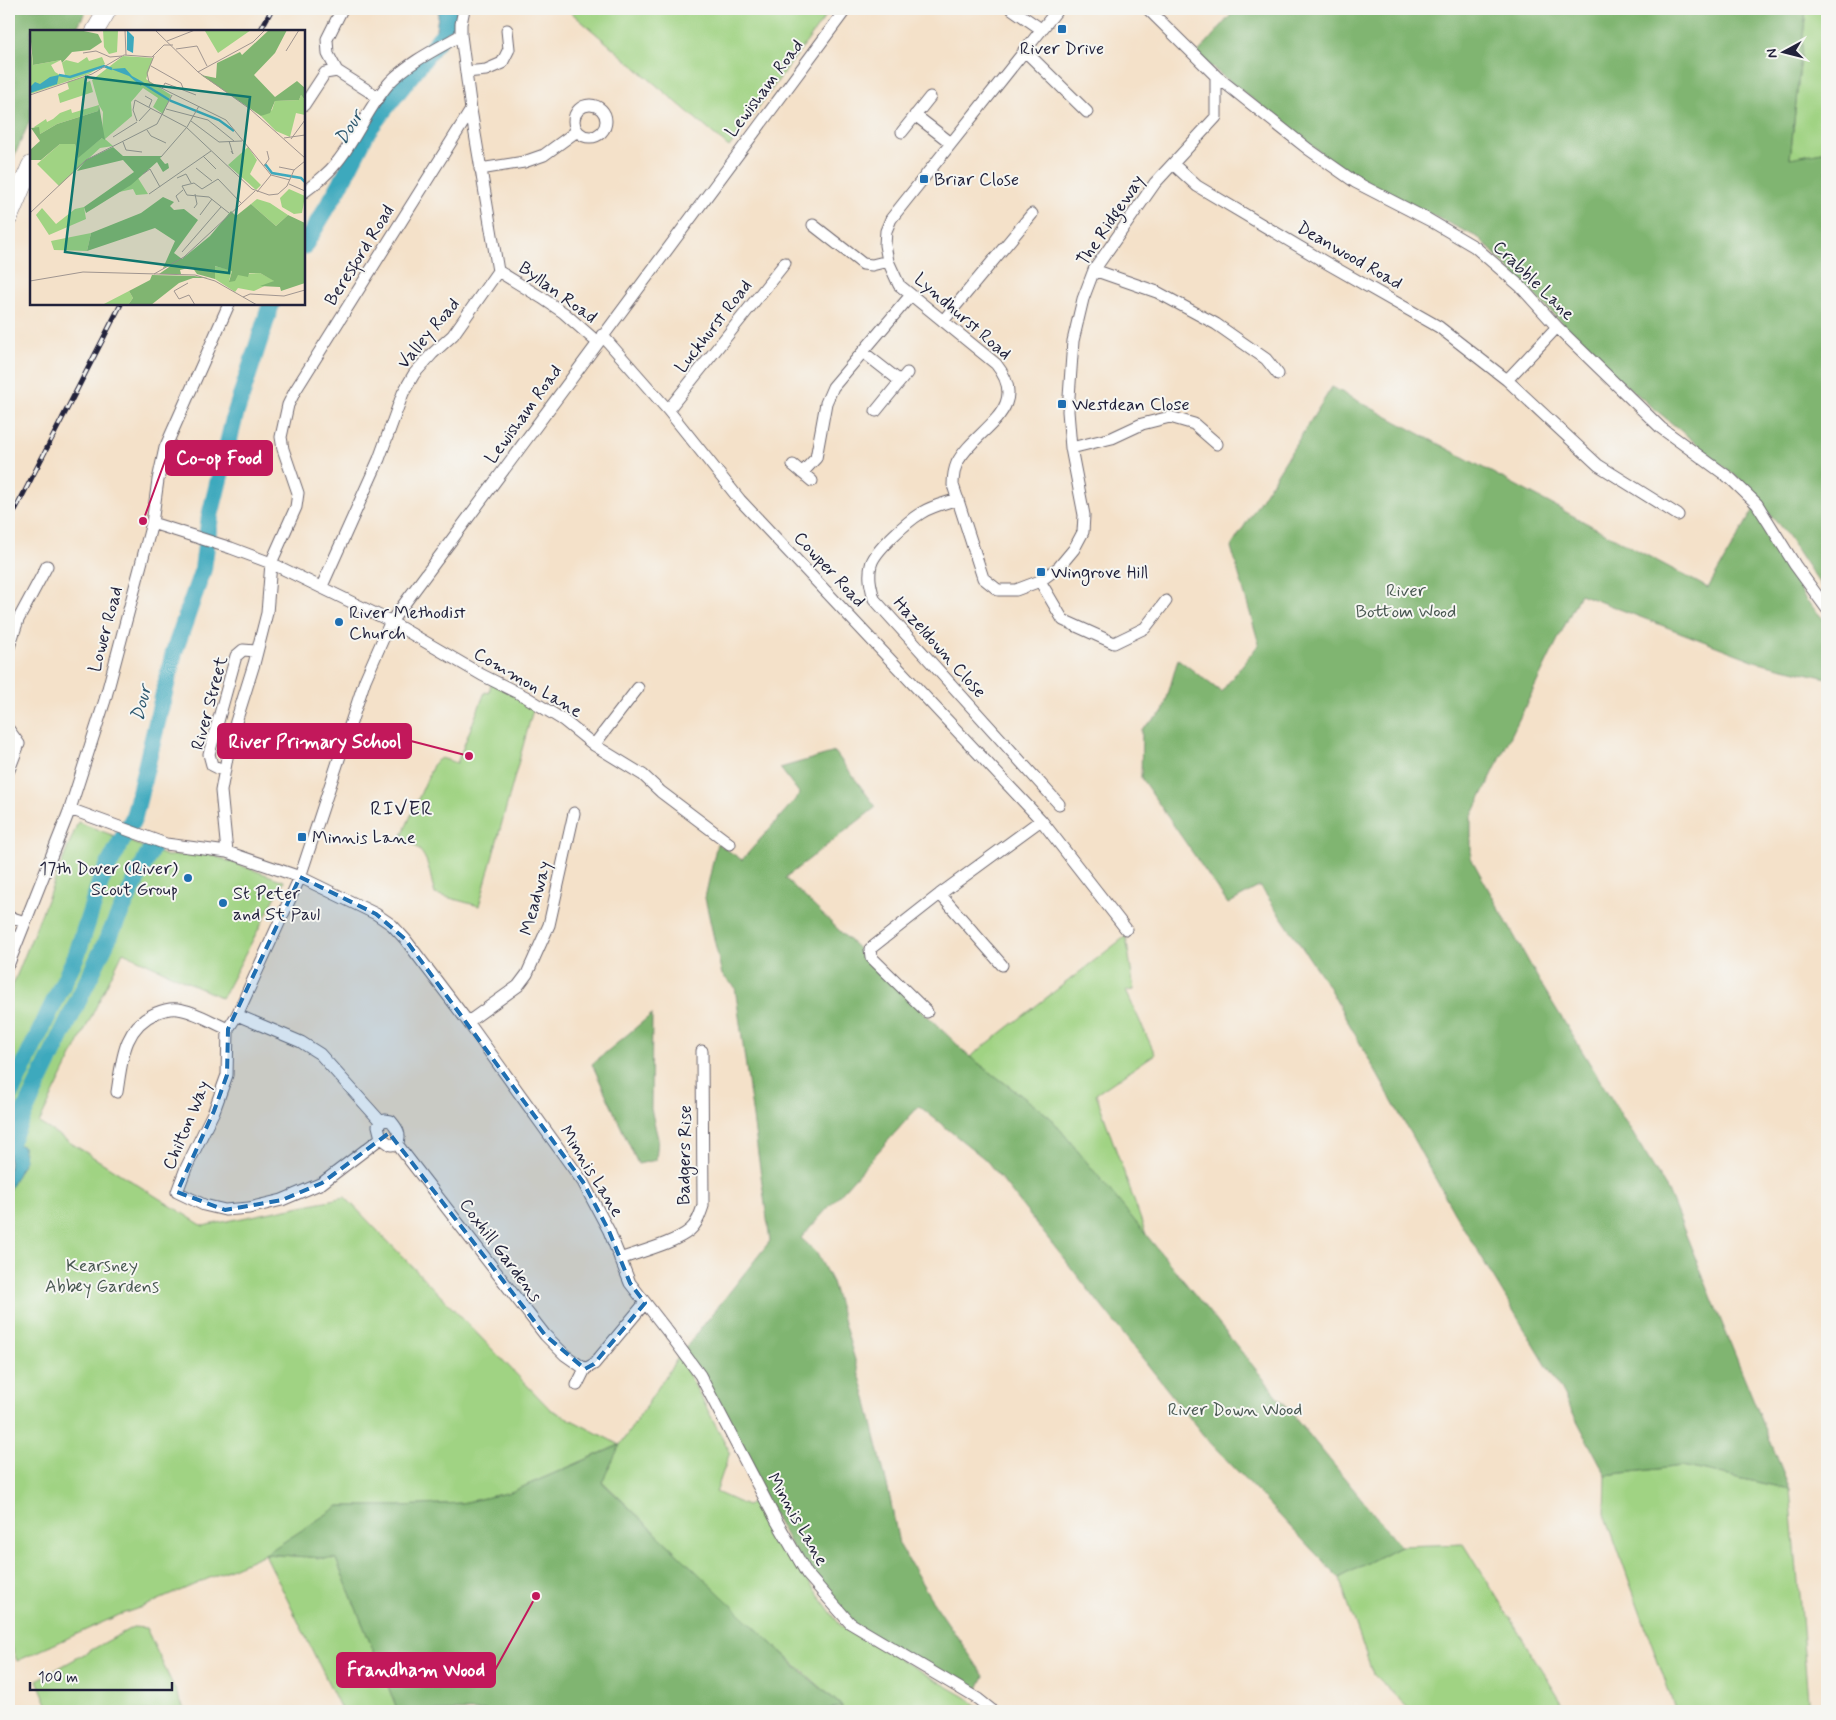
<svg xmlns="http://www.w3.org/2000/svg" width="1836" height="1720" font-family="Mynerve,sans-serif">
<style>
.green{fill:#a0d383;stroke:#617a5f}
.forest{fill:#80b571;stroke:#516c56}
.water{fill:#3ea9bd;stroke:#30667c}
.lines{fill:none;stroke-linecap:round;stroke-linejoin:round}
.river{stroke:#3ea9bd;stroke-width:18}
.minor-casing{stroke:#6c656d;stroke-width:13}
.primary-casing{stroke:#6c656d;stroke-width:19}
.minor{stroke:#fff;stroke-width:11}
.primary{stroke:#fff;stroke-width:18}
.rail-casing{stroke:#22223b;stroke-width:5}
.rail{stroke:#f6f6f2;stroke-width:3;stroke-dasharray:9;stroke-linecap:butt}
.marked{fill:#1f6fb2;fill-opacity:0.2;stroke:#1f6fb2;stroke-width:4;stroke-dasharray:10 6;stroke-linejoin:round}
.poi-dot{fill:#1f6fb2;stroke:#f6f6f2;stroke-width:2}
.labels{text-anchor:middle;stroke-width:4;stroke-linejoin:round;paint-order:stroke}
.poi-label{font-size:18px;fill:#22223b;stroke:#f6f6f2;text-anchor:start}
.street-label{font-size:18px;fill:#22223b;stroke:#f6f6f2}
.park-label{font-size:18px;fill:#485751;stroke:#f6f6f2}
.water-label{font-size:19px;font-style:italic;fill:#2d586f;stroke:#f6f6f2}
.quarter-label{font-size:20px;letter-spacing:1px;fill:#22223b;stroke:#f6f6f2}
.inset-river{fill:none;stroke:#3ea9bd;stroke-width:2.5}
.inset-road{fill:none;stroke:#a09590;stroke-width:1}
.view{fill:#0f766e;fill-opacity:0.15;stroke:#0f766e;stroke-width:2.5}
.inset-edge{fill:none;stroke:#22223b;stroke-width:2.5}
.leader{fill:none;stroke:#c2185b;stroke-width:2}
.callout-dot{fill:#c2185b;stroke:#f6f6f2;stroke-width:2}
.callout{fill:#c2185b;stroke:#c2185b;stroke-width:2}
.callout-label{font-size:19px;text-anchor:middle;font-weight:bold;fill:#fff}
</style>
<rect width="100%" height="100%" fill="#f6f6f2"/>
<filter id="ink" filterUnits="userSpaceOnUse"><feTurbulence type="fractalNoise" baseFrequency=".02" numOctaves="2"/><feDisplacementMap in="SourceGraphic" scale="10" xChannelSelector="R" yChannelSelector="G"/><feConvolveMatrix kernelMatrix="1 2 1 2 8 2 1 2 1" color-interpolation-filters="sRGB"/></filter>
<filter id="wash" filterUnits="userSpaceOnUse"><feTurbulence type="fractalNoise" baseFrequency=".0096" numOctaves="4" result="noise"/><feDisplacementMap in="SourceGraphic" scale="20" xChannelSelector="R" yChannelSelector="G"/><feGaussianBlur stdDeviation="1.12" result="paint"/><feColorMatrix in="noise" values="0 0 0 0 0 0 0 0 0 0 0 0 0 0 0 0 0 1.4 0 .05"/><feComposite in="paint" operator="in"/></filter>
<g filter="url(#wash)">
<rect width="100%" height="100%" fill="#f4e1c9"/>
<!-- green -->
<path class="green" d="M 567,9 L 831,9 L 729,147 Z
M 1806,9 L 1827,9 L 1827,151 L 1790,159 Z
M 491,683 L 534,706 L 479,906 L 435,894 C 427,865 430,851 401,838 L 434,763 L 441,758 L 457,763 L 485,692 L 489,693 Z
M 78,822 L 167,856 L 206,853 L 284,881 L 222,998 L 123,952 L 39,1123 L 203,1226 L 345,1197 L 550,1409 L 620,1445 L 679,1356 L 730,1452 L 716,1492 L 747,1506 L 758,1499 L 804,1575 L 840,1625 L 969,1699 L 984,1711 L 808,1711 L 843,1707 L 750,1624 L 602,1481 L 619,1445 L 511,1492 L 462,1503 L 401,1506 L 339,1506 L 266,1554 L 336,1559 L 398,1711 L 342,1711 L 265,1554 L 145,1606 L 119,1615 L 17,1661 L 9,1639 L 9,995 Z
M 1126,936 L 1134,990 L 1126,991 L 1155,1054 L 1096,1094 L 1147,1237 L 1050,1117 L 970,1057 Z
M 1682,1466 L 1790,1489 L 1809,1711 L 1676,1711 L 1605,1514 L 1606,1475 Z
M 1464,1544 L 1567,1711 L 1411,1711 L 1373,1674 L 1339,1578 L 1400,1546 Z
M 133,1627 L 146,1628 L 185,1711 L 50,1711 L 37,1680 Z"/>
<!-- forest -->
<path class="forest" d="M 9,9 L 87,9 L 75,31 L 31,31 L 31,118 L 9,168 Z
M 1236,9 L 1806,9 L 1790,158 L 1827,151 L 1827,595 L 1785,532 L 1740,480 L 1609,371 L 1479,238 L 1348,174 L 1196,55 Z
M 1332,387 L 1708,588 L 1757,504 L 1770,538 L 1806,600 L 1827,623 L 1827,678 L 1758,662 L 1580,594 L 1471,818 L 1471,858 L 1541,984 L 1668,1191 L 1790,1489 L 1682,1466 L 1606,1475 L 1557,1383 L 1454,1212 L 1327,984 L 1260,886 L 1228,904 L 1141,778 L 1142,729 L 1163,712 L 1178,659 L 1221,692 L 1259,644 L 1231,547 Z
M 835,752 L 876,807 L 785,878 L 970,1057 L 1050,1117 L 1400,1546 L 1339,1578 L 1204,1436 L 986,1160 L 919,1106 L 801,1238 L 816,1252 L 832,1282 L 865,1394 L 890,1498 L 899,1544 L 930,1597 L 984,1676 L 976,1693 L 850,1623 L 807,1574 L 683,1351 L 770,1241 L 735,987 L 722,975 L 705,898 L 717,843 L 742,860 L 800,794 L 780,768 Z
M 652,1014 L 651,1109 L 658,1139 L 656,1160 L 638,1164 L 592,1064 Z
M 620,1445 L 602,1482 L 803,1673 L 843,1707 L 808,1711 L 398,1711 L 336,1559 L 265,1554 L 339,1506 L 401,1506 L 462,1503 L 511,1492 Z"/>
<!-- water -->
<path class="water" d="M 439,9 L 461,9 L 452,28 L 440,38 L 435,36 Z
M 9,1142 L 23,1146 L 25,1160 L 9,1190 Z"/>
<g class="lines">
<!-- river -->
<path class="river" d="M 304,246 L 339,187 L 368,130 L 440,38
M 9,1097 L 77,954 L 101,880 L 134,817 L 174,652 L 203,569 L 210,516 L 235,415 L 271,304
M 9,1144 L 152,847"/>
</g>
</g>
<g filter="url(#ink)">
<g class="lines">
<!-- minor casing -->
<g class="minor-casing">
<path id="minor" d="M 342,9 L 327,39 L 328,54 L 337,71 L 378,97
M 1012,9 L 1041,29
M 1058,9 L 891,219 L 886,231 L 885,245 L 888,261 L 899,285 L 996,364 C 1033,410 975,428 957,463 C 954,470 953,477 953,485 L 983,578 L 998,590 L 1016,590 L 1040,581 L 1059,567 L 1074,549 L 1083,532 L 1084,515 L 1071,448 L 1068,411 L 1073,341 L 1083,299 L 1094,270 L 1155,183 L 1216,117 L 1216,76
M 1148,9 L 1216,76 L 1308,149 L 1355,182 L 1429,220 L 1475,247 L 1520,286 L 1557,327 L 1661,428 L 1731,479 L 1757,504 L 1795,565 L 1827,609
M 1024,50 L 1087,112
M 466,72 L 486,70 L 502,63 L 509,49 L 507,30
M 304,105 L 325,73 L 337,71
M574 121a16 16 0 1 1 32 0a16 16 0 1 1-32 0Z
M 915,115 L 951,143
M 902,132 L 930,97
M 1173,164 L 1197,186 L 1330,265 L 1439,327 L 1507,380 L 1598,465 L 1678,515
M 480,169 L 524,162 L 544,155 L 577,131
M 304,192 C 316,183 328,174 338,161 C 358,136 369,105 391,81 C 411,61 437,49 461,35
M 813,225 L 863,264 L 872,265 L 888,261
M 1094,270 L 1157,292 L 1216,324 L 1266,359 L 1278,374
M 498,271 L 542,298 L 564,313 L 597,342
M 943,321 L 1032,214
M 602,335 L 668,410 L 740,500 L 1041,820 L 1126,929
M 863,352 L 900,381
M 1507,380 L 1557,327
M 668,410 L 785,263
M 876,411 L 907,373
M 1071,448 L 1112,438 L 1142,424 L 1170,417 L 1194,424 L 1217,444
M 793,465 L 812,481
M 802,473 L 816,458 L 826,403 L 833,387 L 911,295
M 958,499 C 946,503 932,506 921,513 C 908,521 874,551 871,565 C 868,577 871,587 874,599 L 1059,804
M 152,523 L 231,548 L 271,563 L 386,619 L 482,675 L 526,697 L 563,720 L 594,745 L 643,775 L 661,792 L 730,844
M 1040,581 L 1063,620 L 1114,643 L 1145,628 L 1166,601
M 322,586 L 379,459 L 403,393 L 414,374 L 432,354 L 453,335 L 498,271 L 471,110 L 461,35 L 461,24 L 464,9
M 9,647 L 18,620 L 47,566
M 9,730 L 19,744 L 9,770
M 594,745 L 638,688
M 224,771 L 212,765 L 209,754 L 236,656 L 243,650 L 256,651
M 70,809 L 166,844 L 227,852 L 300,877 L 376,914 L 392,925 L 405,939 L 468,1022 L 583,1182 L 609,1231 L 630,1283 L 672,1337 L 700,1375 L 776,1520 L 807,1574 L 850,1623 L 978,1699 L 993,1711
M 227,852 L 221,791 L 230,741 L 254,664 L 267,613 L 271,563 L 296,507 L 298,493 L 283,449 L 281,437 L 288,405 L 295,391 L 471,110
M 940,894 L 1002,965
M 9,917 L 25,922
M 9,963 L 70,809 L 105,700 L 152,523 L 158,480 L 165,448 L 229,304
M 927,1012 L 871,957 L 870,949 L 940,894 L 1041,820
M 237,1015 L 301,1042 L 320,1054 L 381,1122
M 468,1022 L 518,986 L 527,974 L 549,925 L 574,813
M 117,1092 C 122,1061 123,1027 156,1013 C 163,1010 170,1008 178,1009 C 195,1011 213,1023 228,1029
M 385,1120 L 391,1121 C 397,1128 402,1135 397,1144 L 391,1145 L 381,1138 L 378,1126 L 381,1122 Z
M 381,1138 L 322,1183 L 282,1200 L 249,1208 L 225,1210 L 204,1205 L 177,1192 L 186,1168 L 214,1111 L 227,1075 L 228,1029 L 237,1015 L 300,877 L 365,680 L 390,623 L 846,9
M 397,1144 L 545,1335 L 565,1355 L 585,1369
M 620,1259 C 639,1252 675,1243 690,1230 C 697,1224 700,1215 703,1206 L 702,1051
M 577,1385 L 585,1369 L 594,1364 L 645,1303"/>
</g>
<!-- primary casing -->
<g class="primary-casing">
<path id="primary" d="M 95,31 L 108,9
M 9,217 L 31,165"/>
</g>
<!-- minor -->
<use href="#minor" class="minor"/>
<!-- primary -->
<use href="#primary" class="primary"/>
<!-- rail casing -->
<g class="rail-casing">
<path id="rail" d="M 260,31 L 272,9
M 9,522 L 121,304"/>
</g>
<!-- rail -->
<use href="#rail" class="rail"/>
</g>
</g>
<!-- marked area -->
<path class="marked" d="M 300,877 L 376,914 L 405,939 L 583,1182 L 609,1231 L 630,1283 L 645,1303 L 594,1364 L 585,1369 L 545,1335 L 389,1133 L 322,1183 L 282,1200 L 225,1210 L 177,1192 L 214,1111 L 227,1075 L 228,1029 Z"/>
<!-- markers -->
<g class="poi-dot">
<rect x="1057" y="24" width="10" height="10" rx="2.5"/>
<rect x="919" y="174" width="10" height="10" rx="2.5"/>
<rect x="1057" y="399" width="10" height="10" rx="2.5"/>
<rect x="1036" y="567" width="10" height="10" rx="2.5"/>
<circle cx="339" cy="622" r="5"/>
<rect x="297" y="832" width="10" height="10" rx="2.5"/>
<circle cx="188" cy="878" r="5"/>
<circle cx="223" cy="903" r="5"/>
</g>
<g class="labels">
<!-- poi labels -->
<g class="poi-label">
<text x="1062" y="54" text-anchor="middle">River Drive</text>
<text x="934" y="185">Briar Close</text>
<text x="1072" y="410">Westdean Close</text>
<text x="1051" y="578">Wingrove Hill</text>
<text x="349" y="618">River Methodist<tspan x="349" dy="21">Church</tspan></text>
<text x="312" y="843">Minnis Lane</text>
<text x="178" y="874" text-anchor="end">17th Dover (River)<tspan x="178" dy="21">Scout Group</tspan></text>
<text x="233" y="899">St Peter<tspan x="233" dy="21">and St Paul</tspan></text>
</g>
<!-- street labels -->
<g class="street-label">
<text transform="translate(764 88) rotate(-53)" y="6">Lewisham Road</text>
<text transform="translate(1110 220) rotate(-56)" y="6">The Ridgeway</text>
<text transform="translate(359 255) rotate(-58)" y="6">Beresford Road</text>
<text transform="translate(1350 255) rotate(30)" y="6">Deanwood Road</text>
<text transform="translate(1534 280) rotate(44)" y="6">Crabble Lane</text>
<text transform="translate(558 292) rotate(36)" y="6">Byllan Road</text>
<text transform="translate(963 316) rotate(41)" y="6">Lyndhurst Road</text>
<text transform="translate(713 326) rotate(-52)" y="6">Luckhurst Road</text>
<text transform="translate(428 333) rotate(-50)" y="6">Valley Road</text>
<text transform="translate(523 414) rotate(-54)" y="6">Lewisham Road</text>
<text transform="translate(830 569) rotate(47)" y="6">Cowper Road</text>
<text transform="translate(105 629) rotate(-75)" y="6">Lower Road</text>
<text transform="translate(940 647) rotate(48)" y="6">Hazeldown Close</text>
<text transform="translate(528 682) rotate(30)" y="6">Common Lane</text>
<text transform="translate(209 703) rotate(-75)" y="6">River Street</text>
<text transform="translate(535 898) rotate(-75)" y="6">Meadway</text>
<text transform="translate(186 1125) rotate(-67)" y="6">Chilton Way</text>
<text transform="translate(684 1155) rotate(-89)" y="6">Badgers Rise</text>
<text transform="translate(592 1171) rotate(58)" y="6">Minnis Lane</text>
<text transform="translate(501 1250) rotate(53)" y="6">Coxhill Gardens</text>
<text transform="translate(798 1519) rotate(60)" y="6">Minnis Lane</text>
</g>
<!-- park labels -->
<g class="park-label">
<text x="1406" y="596">River<tspan x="1406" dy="21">Bottom Wood</tspan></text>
<text x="102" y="1271">Kearsney<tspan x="102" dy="21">Abbey Gardens</tspan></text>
<text x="1235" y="1415">River Down Wood</text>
</g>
<!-- water labels -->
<g class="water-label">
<text transform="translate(348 127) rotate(-58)" y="7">Dour</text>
<text transform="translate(140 703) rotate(-76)" y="7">Dour</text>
</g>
<!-- quarter labels -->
<g class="quarter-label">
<text x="402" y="815">RIVER</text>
</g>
</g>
<!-- overview -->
<g transform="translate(30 30)">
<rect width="275" height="275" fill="#f4e1c9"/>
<path d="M 73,0 L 88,1 L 87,22 L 79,24 L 74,17 ZM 221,0 L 188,23 L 175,1 L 181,0 ZM 0,14 L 3,35 L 31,30 L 21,35 L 25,42 L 30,45 L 35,45 L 32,33 L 36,30 L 48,33 L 57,27 L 59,31 L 72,27 L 75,34 L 59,44 L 0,64 ZM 93,26 L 123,28 L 116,49 L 141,65 L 133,84 L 123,77 L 128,68 L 113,58 L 101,72 L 102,86 L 75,109 L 83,116 L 70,118 L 29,156 L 7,134 L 30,114 L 45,114 L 48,127 L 72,108 L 73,82 L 69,75 L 68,81 L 27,94 L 10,104 L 4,97 L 16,89 L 17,92 L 23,89 L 30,83 L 41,79 L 42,83 L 69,75 L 62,50 ZM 54,47 L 55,53 L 60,51 L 63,62 L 30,73 L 28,64 L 39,59 L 37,52 ZM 271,65 L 275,70 L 275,85 L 266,83 L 260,107 L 246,101 L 231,86 L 242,80 L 245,71 L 269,70 ZM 218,117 L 227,130 L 220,144 L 231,155 L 226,160 L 198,135 ZM 108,148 L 118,164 L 106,165 L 103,159 L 89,162 ZM 259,159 L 275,166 L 272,183 L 264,184 L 252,177 L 250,168 ZM 227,169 L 240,173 L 258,185 L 246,196 L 221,174 ZM 54,177 L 56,189 L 19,205 L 6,185 L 12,178 L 26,194 L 45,179 ZM 61,203 L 57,221 L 24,220 L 21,211 ZM 184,236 L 202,240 L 199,251 L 208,244 L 230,243 L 245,251 L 224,261 L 208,258 L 205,262 L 185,249 ZM 99,261 L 103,268 L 98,275 L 72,275 Z" fill="#a0d383"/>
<path d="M 0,0 L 49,0 L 68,4 L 72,12 L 60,20 L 42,22 L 32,33 L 31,30 L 3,35 ZM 239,0 L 257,0 L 245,23 L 224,45 L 245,67 L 267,51 L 275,58 L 275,70 L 271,65 L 269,70 L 245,71 L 240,83 L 231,86 L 171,45 L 186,48 L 187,33 L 210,22 L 212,25 ZM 69,75 L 75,110 L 72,108 L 48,128 L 45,114 L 30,114 L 11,130 L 0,130 L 0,120 L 10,111 L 1,98 L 9,97 L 10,104 L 27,94 L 68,81 ZM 83,117 L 93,126 L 132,126 L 130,128 L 135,134 L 138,133 L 139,138 L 133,142 L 127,132 L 101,155 L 56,183 L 54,177 L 104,142 L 93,130 L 47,141 L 56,130 ZM 133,167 L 144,172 L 140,176 L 144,180 L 154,179 L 168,190 L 144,223 L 152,229 L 180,206 L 201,181 L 206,186 L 221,174 L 246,196 L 258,185 L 275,193 L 275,253 L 251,261 L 250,257 L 230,256 L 244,251 L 230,243 L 219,243 L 218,247 L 208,245 L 205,251 L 199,252 L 202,241 L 185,236 L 185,249 L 167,244 L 162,237 L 150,240 L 151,244 L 129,244 L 142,235 L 133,238 L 145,211 L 125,198 L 57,221 L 61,203 L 111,183 ZM 122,245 L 164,246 L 178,248 L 163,248 L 149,253 L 121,275 L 98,275 L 103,268 L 99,261 L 120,250 Z" fill="#80b571"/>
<path d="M 97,0 L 104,7 L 103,23 L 97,20 ZM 95,38 L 102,46 L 113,52 L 111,56 L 99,46 L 81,39 ZM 29,45 L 27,54 L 0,63 L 0,57 L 5,52 L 10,54 L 20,47 Z" fill="#3ea9bd"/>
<path class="inset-river" d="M 29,45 L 40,47 L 74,36 L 82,39M 112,53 L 141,71 L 189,90 L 204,101M 235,134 L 242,143 L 271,148 L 275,152"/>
<path class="inset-road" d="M 95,0 L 96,25M 125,0 L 168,42M 235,0 L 223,12 L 168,42 L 220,79 L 275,128M 137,11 L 165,0M 146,19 L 167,16 L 177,36M 256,21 L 269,0M 53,23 L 66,21 L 80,27 L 92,26M 124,26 L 117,43 L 119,52 L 196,90 L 241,145 L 260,150M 121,36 L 151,53 L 153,58M 132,59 L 135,53 L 166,65M 0,65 L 62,44 L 94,25 L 122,27 L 134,15 L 143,15M 115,66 L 122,70 L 119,77M 136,79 L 178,90 L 204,111M 107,91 L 103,80 L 105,70 L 156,97 L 222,159 L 239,165 L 248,164 L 257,156 L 264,140 L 275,131M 109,91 L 121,78M 161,91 L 189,112 L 212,111M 117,100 L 121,106 L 136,113M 83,107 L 107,92M 254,108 L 275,105M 261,109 L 275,90M 199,111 L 203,124 L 201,121M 93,112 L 96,120 L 112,122M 173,126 L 186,139M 131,127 L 157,97 L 169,76M 234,136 L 239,129 L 237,121M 249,137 L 264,140M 166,138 L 182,151M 113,144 L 120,139 L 130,157M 147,148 L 156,144 L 161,153M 259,154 L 275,161M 227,162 L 241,145M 119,164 L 181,121M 149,172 L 146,166 L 153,160M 164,178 L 167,174 L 165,164M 0,183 L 56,130 L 127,94 L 142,65M 199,183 L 179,167 L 157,165 L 152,156 L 164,153 L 172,159 L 188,149 L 211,173M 170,185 L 182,169M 152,222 L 191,177M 124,244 L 154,227 L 225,161M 0,251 L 53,242 L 165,245 L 185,251 L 227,275M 158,253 L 144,261 L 149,269 L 159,265 L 165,275M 213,267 L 220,264 L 254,266 L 275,260"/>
<path class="view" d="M 56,47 L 220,67 L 199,243 L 35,222 Z"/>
<rect width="275" height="275" class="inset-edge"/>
</g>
<!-- callouts -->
<path class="leader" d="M143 521L166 458M469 756L411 741M536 1596L495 1670"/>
<g class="callout-dot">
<circle cx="143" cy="521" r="5"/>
<circle cx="469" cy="756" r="5"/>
<circle cx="536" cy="1596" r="5"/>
</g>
<g class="callout">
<rect x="166" y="441" width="106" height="34" rx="5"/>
<rect x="218" y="724" width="193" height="34" rx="5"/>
<rect x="337" y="1653" width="158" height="34" rx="5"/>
</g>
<g class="callout-label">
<text x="219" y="464">Co-op Food</text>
<text x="315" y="748">River Primary School</text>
<text x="416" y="1676">Frandham Wood</text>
</g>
<!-- margin -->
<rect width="1836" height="1720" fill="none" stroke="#f6f6f2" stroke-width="30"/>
<!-- north arrow -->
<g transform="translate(1784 52) rotate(263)" stroke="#f6f6f2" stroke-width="4" paint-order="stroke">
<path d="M0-4L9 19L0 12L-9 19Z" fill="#22223b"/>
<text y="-8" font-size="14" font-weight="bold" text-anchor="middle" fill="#22223b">N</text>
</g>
<!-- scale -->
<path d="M30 1682v8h142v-8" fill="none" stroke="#22223b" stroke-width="2.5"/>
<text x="38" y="1682" font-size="15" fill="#22223b" stroke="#f6f6f2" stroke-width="4" paint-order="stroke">100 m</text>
</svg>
